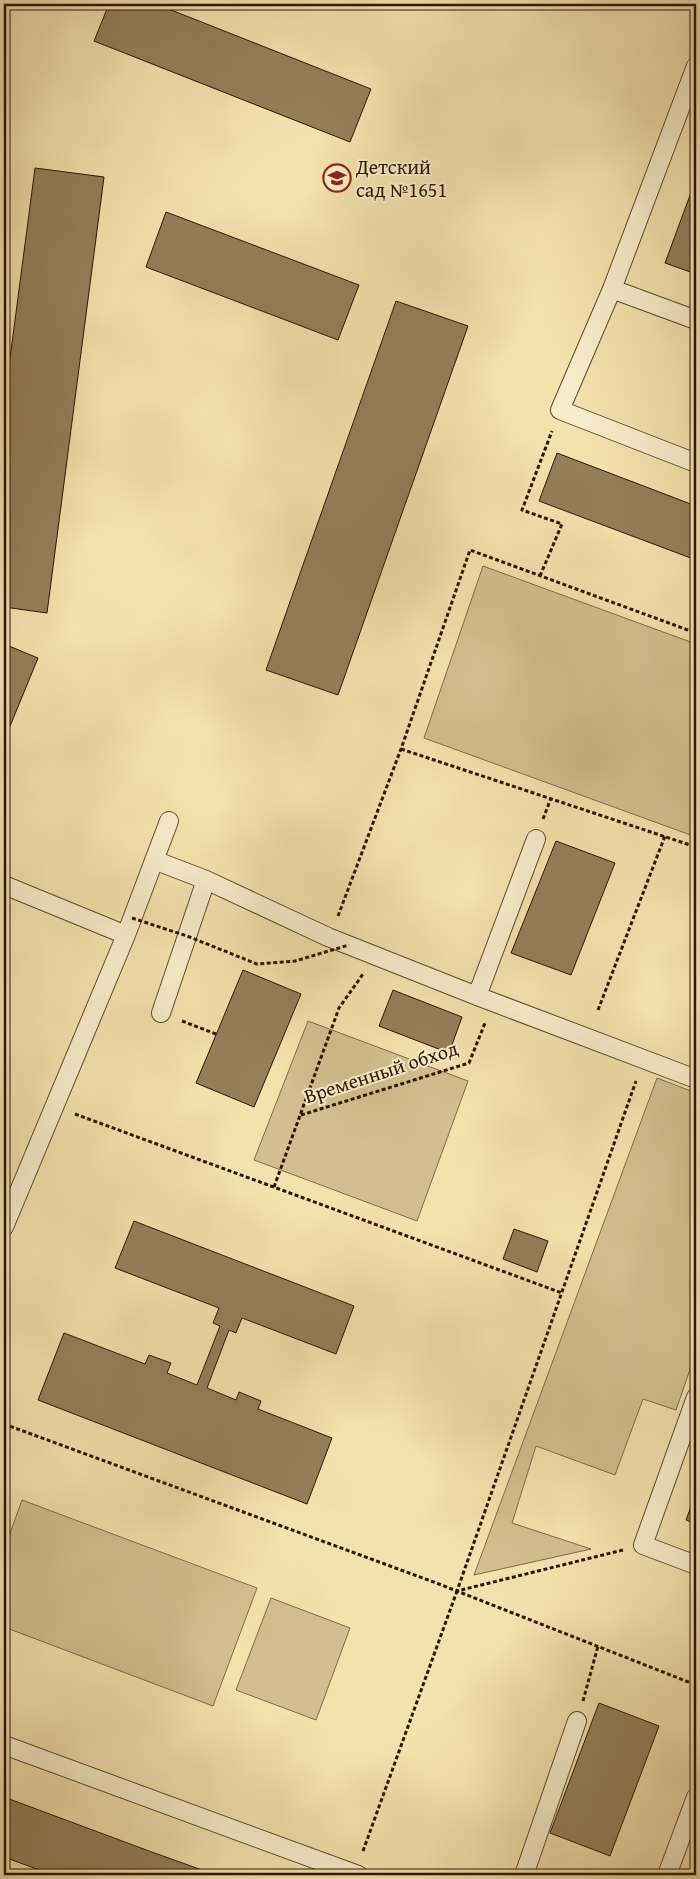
<svg xmlns="http://www.w3.org/2000/svg" width="700" height="1879" font-family="'Gentium Book Plus',serif">
<style>
.green{fill:#d2be90;stroke:#806a48}
.building{fill:#947f5a;stroke:#2e1500}
.lines{fill:none;stroke-linecap:round;stroke-linejoin:round}
.service-casing{stroke:#5f482c;stroke-width:20}
.path{stroke:#2e1500;stroke-width:3;stroke-dasharray:4 2.5;stroke-linecap:butt}
.service{stroke:#f7ecca;stroke-width:18}
.path-bridge{stroke:#2e1500;stroke-width:3;stroke-dasharray:4 2.5;stroke-linecap:butt}
.labels{text-anchor:middle;stroke-width:4;stroke-linejoin:round;paint-order:stroke}
.poi-label{font-size:20px;fill:#2e1500;stroke:#f7ecca;text-anchor:start}
.street-label{font-size:20px;fill:#2e1500;stroke:#f7ecca}
</style>
<rect width="100%" height="100%" fill="#f3e1ae"/>
<filter id="stains"><feTurbulence type="fractalNoise" baseFrequency=".004" numOctaves="4"/><feColorMatrix values="0 0 0 0 .2 0 0 0 0 .09 0 0 0 0 .02 0 0 0 .5 -.17"/></filter>
<radialGradient id="worn" r=".72"><stop offset=".6" stop-color="#630" stop-opacity="0"/><stop offset="1" stop-color="#630" stop-opacity=".3"/></radialGradient>
<!-- green -->
<path class="green" d="M 483,566 L 696,644 L 696,837 L 424,738 Z
M 308,1021 L 468,1081 L 417,1221 L 254,1160 Z
M 657,1078 L 696,1093 L 696,1352 L 676,1410 L 643,1399 L 615,1475 L 536,1446 L 512,1523 L 591,1549 L 474,1575 Z
M 22,1500 L 257,1588 L 213,1706 L 4,1627 L 4,1550 Z
M 271,1598 L 350,1628 L 316,1720 L 236,1690 Z"/>
<!-- building -->
<path class="building" d="M 109,4 L 156,4 L 371,89 L 350,142 L 94,41 Z
M 35,168 L 104,177 L 47,613 L 4,607 L 4,404 Z
M 696,179 L 696,274 L 665,263 Z
M 166,212 L 359,285 L 338,340 L 146,267 Z
M 396,301 L 468,326 L 338,695 L 266,670 Z
M 557,453 L 696,506 L 696,560 L 539,501 Z
M 4,644 L 38,658 L 6,736 L 4,735 L 4,687 L 8,676 L 4,674 Z
M 556,841 L 615,863 L 571,975 L 511,953 Z
M 243,970 L 301,994 L 254,1107 L 196,1083 Z
M 393,990 L 462,1017 L 449,1053 L 379,1026 Z
M 134,1221 L 354,1306 L 336,1354 L 242,1318 L 236,1333 L 229,1330 L 207,1388 L 236,1400 L 239,1392 L 261,1401 L 258,1409 L 332,1438 L 307,1504 L 38,1400 L 64,1333 L 145,1364 L 149,1355 L 171,1363 L 167,1373 L 197,1385 L 220,1326 L 213,1323 L 219,1308 L 115,1268 Z
M 514,1229 L 548,1241 L 537,1272 L 503,1259 Z
M 696,1493 L 696,1524 L 686,1520 Z
M 599,1703 L 659,1726 L 610,1856 L 550,1833 Z
M 4,1797 L 149,1851 L 216,1875 L 53,1875 L 4,1857 Z"/>
<g class="lines">
<!-- service casing -->
<g class="service-casing">
<path id="service" d="M 696,66 L 612,289 L 560,410 L 696,463
M 612,289 L 696,320
M 154,860 L 206,880 L 328,937 L 477,996 L 696,1079
M 4,885 L 126,935
M 477,996 L 536,839
M 161,1013 L 206,880
M 4,1227 L 126,935 L 169,821
M 696,1397 L 643,1545 L 696,1565
M 4,1745 L 358,1875
M 524,1875 L 577,1721
M 667,1875 L 696,1797"/>
</g>
<!-- path -->
<path class="path" d="M 540,576 L 562,524 L 522,510 L 552,431
M 401,749 L 696,847
M 543,819 L 551,798
M 338,916 L 401,749 L 470,550 L 696,633
M 598,1010 L 665,836
M 182,1021 L 216,1034
M 75,1114 L 562,1293
M 301,1115 L 469,1063 L 485,1023
M 274,1187 L 339,1008 L 363,974
M 4,1424 L 439,1584 L 696,1685
M 623,1550 L 457,1591 L 636,1081
M 583,1701 L 598,1646
M 363,1851 L 457,1591"/>
<!-- service -->
<use href="#service" class="service"/>
<!-- path-bridge -->
<path class="path-bridge" d="M 132,918 L 187,936 L 257,964 L 295,961 L 349,945"/>
</g>
<!-- icons -->
<defs>
<g id="school-ring" transform="scale(1.4375)"><circle r="9.5" fill="#f7ecca" stroke="#8f2418" stroke-width="1.5"/><path d="M0-5L7-2L0 1L-7-2ZM-4 1L0 2.5L4 1V4Q0 6-4 4Z" fill="#8f2418"/></g>
</defs>
<g fill-rule="evenodd">
<use href="#school-ring" x="337" y="178"/>
</g>
<g class="labels">
<!-- poi labels -->
<g class="poi-label">
<text x="356" y="174">Детский<tspan x="356" dy="23">сад №1651</tspan></text>
</g>
<!-- street labels -->
<g class="street-label">
<text transform="translate(381 1072) rotate(-18)" y="7">Временный обход</text>
</g>
</g>
<!-- margin -->
<rect width="700" height="1879" fill="none" stroke="#f3e1ae" stroke-width="20"/>
<rect x="5" y="5" width="690" height="1869" fill="none" stroke="#2e1500" stroke-width="2.5"/>
<rect x="10" y="10" width="680" height="1859" fill="none" stroke="#2e1500"/>
<rect width="100%" height="100%" filter="url(#stains)"/>
<rect width="100%" height="100%" fill="url(#worn)"/>
</svg>
